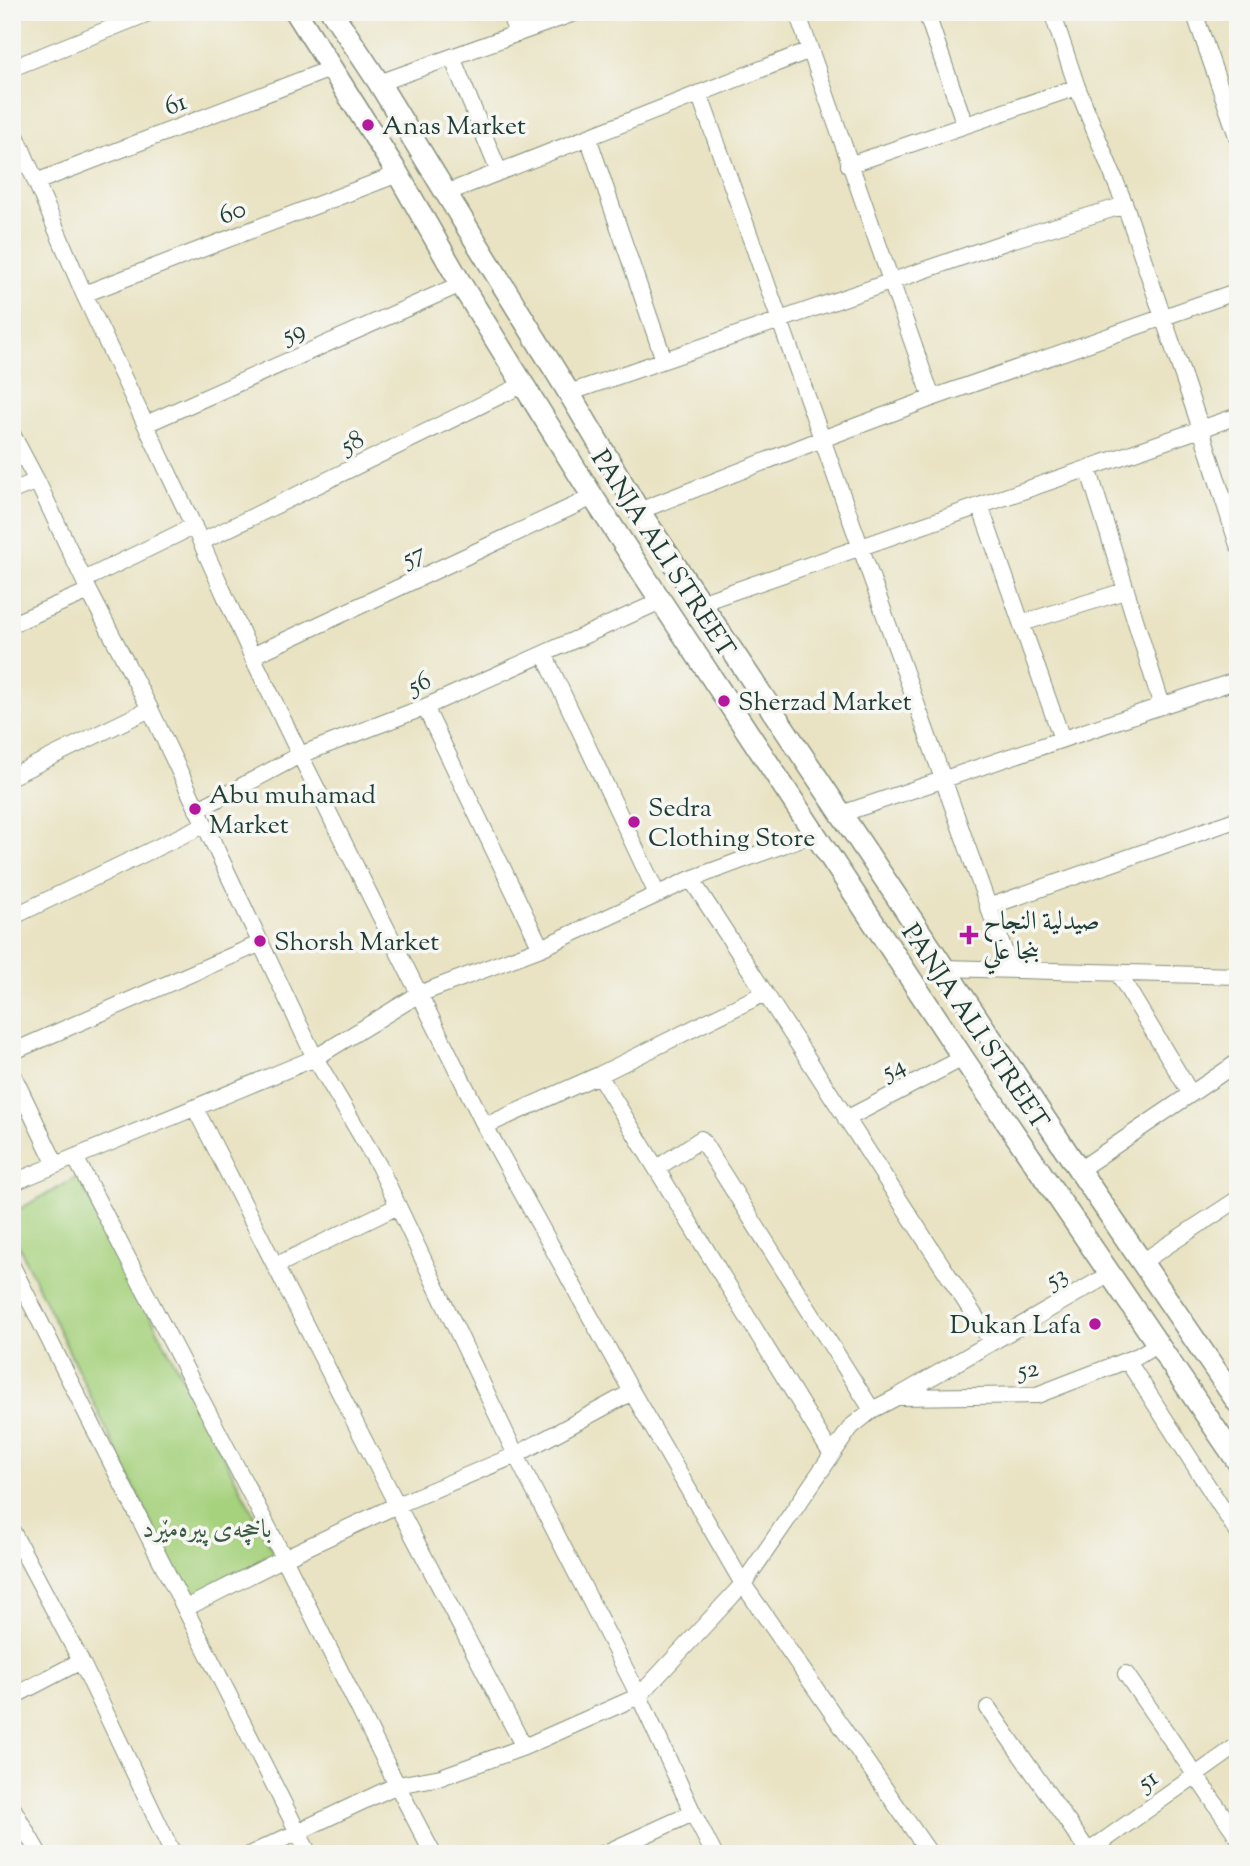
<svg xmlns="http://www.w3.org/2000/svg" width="1250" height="1866" font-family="'Sorts Mill Goudy',Amiri,serif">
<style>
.green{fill:#a6d17d;stroke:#628758;stroke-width:2}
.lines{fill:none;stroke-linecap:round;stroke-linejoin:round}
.street-casing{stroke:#84907c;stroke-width:18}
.secondary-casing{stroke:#84907c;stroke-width:24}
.street{stroke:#fff;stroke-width:16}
.secondary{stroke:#fff;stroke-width:21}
.poi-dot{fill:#b5179e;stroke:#f6f6f2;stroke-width:2.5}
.labels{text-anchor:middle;stroke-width:7;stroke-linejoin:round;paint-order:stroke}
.street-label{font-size:26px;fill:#1f3d34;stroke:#f6f6f2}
.poi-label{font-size:26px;fill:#1f3d34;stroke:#f6f6f2;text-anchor:start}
.park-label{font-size:26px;fill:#3a5b43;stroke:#f6f6f2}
</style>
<rect width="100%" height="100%" fill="#f6f6f2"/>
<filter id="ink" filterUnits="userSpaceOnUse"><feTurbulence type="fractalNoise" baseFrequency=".0143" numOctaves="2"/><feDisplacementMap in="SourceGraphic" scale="14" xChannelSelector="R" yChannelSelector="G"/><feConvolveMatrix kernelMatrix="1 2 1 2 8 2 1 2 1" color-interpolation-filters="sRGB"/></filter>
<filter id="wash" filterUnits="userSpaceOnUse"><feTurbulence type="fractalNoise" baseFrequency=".00686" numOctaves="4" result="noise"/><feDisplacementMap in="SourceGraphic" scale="28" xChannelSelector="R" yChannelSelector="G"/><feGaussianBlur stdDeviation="1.57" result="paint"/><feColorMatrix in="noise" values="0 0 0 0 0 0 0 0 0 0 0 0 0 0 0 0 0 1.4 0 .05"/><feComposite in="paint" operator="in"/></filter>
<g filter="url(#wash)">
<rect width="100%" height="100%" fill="#e9e3c3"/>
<!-- green -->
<path class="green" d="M 78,1177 L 275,1555 L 188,1600 L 12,1232 L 12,1213 Z"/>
</g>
<g filter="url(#ink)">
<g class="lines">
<!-- street casing -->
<g class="street-casing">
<path id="street" d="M 509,12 L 517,34
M 797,12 L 932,398
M 926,12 L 965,125
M 1052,12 L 1077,87 L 1125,205 L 1201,429 L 1238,545
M 1194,12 L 1238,139
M 452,57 L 499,172
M 12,68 L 151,12
M 379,83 L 577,12
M 699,93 L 1011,970
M 12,126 L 84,294 L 201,542 L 252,656 L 300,755 L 485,1126 L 632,1392 L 743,1584 L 930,1854
M 588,137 L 664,360
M 849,165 L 1077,87
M 36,182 L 330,69
M 446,193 L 810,50
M 84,294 L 398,174
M 569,393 L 1014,239 L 1125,205
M 146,424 L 461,284
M 12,434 L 37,481 L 89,591 L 150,709 L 315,1058 L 379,1166 L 516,1455 L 639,1696 L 693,1813 L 714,1854
M 1088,468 L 1162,706
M 12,491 L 37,481
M 980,506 L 1062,739
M 639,511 L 822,439 L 932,398 L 1238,291
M 201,542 L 524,384
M 84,580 L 194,526
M 700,603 L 1238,416
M 1022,623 L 1125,591
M 12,624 L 89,591
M 544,654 L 657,894
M 252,656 L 593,497
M 425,707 L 541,948
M 12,776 L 150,709
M 197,810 L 300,755 L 425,707 L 661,601
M 841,814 L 1238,680
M 691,879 L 991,1341
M 988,907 L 1238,819
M 12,917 L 204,825
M 944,968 L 1238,976
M 1118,973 L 1191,1094
M 12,1052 L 261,943
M 12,1073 L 56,1165
M 599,1075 L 832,1455
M 195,1108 L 397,1505 L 524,1747
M 846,1119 L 963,1058
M 485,1126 L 599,1075 L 765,993
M 75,1157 L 284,1558 L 397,1785 L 433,1854
M 657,1168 L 701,1139 L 872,1410
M 1079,1170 L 1238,1062
M 12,1183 L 315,1058 L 419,994 L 541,948 L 691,879 L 815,833
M 1142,1262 L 1238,1199
M 12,1266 L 309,1854
M 275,1266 L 398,1206
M 1127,1360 L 1238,1533
M 899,1397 L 1037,1395 L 1138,1356 L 1158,1344
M 12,1531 L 81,1661 L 173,1854
M 186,1608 L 284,1558 L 397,1505 L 516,1455 L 632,1392
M 1126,1674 L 1238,1837
M 12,1697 L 81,1661
M 988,1708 L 1088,1851
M 12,1807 L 39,1854
M 251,1854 L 397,1785 L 441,1777 L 524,1747 L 639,1696 L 743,1584 L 851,1427 L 872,1410 L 897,1397 L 1110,1274
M 603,1854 L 693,1813
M 1085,1854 L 1238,1745"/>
</g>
<!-- secondary casing -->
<g class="secondary-casing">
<path id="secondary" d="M 296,12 L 398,174 L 461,284 L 593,497 L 661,601 L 963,1058 L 1238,1462
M 332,12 L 379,83 L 446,193 L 569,393 L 639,511 L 1079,1170 L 1238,1403"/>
</g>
<!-- street -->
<use href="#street" class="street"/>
<!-- secondary -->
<use href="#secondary" class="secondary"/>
</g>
</g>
<!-- markers -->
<g class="poi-dot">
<circle cx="368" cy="125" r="7"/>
<circle cx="724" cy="701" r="7"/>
<circle cx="195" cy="809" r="7"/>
<circle cx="634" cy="822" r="7"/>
<path d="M965.5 924.5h7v7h7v7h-7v7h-7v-7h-7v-7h7z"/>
<circle cx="260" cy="941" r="7"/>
<circle cx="1095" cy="1324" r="7"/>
</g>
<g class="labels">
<!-- street labels -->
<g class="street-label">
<text transform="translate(175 103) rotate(-21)" y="9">61</text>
<text transform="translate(232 211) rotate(-21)" y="9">60</text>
<text transform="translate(293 331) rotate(-24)" y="9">59</text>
<text transform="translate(352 441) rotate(-26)" y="9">58</text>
<text transform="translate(664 553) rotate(57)" y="9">PANJA ALI STREET</text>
<text transform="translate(413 554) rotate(-25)" y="9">57</text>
<text transform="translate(419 682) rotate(-23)" y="9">56</text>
<text transform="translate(976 1026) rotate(56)" y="9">PANJA ALI STREET</text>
<text transform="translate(893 1067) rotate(-27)" y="9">54</text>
<text transform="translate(1056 1276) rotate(-30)" y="9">53</text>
<text transform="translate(1028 1368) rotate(-9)" y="9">52</text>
<text transform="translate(1147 1779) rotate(-35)" y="9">51</text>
</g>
<!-- poi labels -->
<g class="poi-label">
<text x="382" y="134">Anas Market</text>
<text x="738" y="710">Sherzad Market</text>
<text x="209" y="803">Abu muhamad<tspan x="209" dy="30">Market</tspan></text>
<text x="648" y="816">Sedra<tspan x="648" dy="30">Clothing Store</tspan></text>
<text x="983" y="929">صيدلية النجاح<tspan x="983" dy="30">بنجا علي</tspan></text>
<text x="274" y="950">Shorsh Market</text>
<text x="1081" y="1333" text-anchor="end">Dukan Lafa</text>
</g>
<!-- park labels -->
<g class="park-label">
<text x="207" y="1537">باخچەی پیرەمێرد</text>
</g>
</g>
<!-- margin -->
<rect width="1250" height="1866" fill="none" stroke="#f6f6f2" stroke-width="42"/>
</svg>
